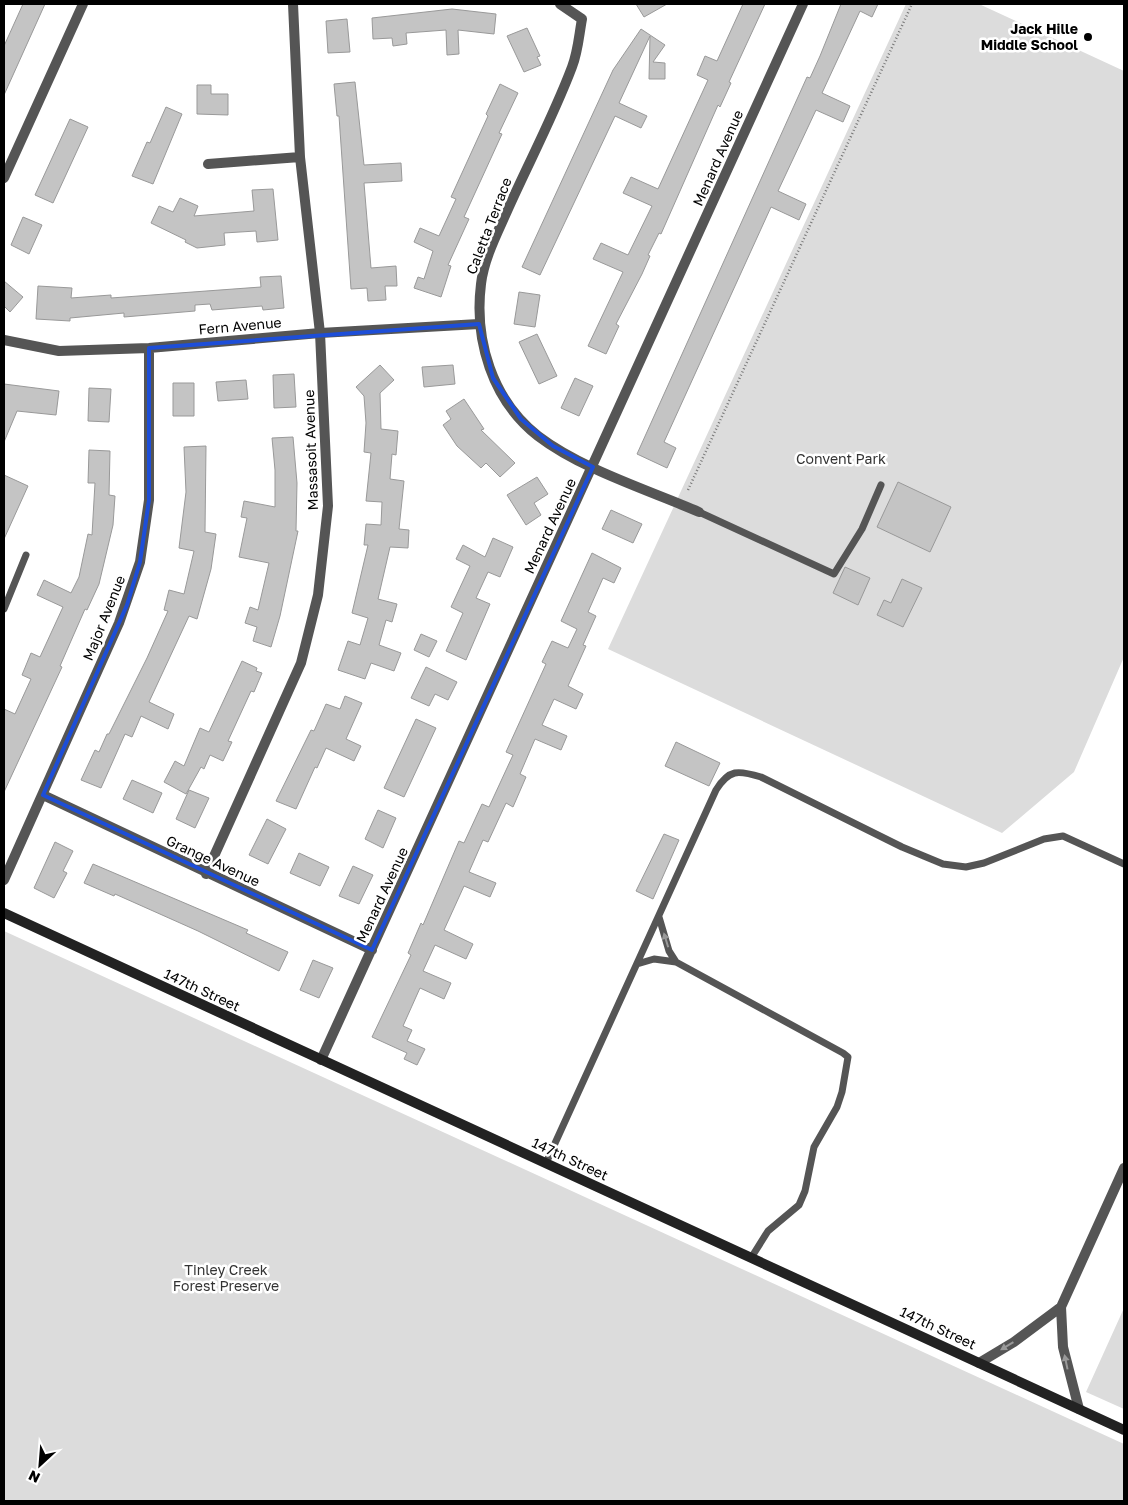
<svg xmlns="http://www.w3.org/2000/svg" width="1128" height="1505" font-family="'Golos Text',sans-serif">
<style>
.green{fill:#dcdcdc}
.building{fill:#c4c4c4;stroke:#999}
.lines{fill:none;stroke-linecap:round;stroke-linejoin:round}
.path{stroke:#777;stroke-width:2.5;stroke-dasharray:1 2.5;stroke-linecap:butt}
.lane{stroke:#555;stroke-width:7}
.street{stroke:#555;stroke-width:10}
.secondary{stroke:#222;stroke-width:10}
.oneway{fill:#999}
.marked{fill:none;stroke:#1d4ed8;stroke-width:4;stroke-linejoin:round}
.poi-dot{fill:#000;stroke:#fff;stroke-width:2}
.labels{text-anchor:middle;stroke-width:5;stroke-linejoin:round;paint-order:stroke}
.poi-label{font-size:14px;font-weight:bold;fill:#000;stroke:#fff;text-anchor:end}
.street-label{font-size:14px;fill:#000;stroke:#fff}
.park-label{font-size:14px;fill:#333;stroke:#fff}
</style>
<rect width="100%" height="100%" fill="#fff"/>
<!-- green -->
<path class="green" d="M 906,4 L 979,4 L 1124,71 L 1124,657 L 1074,772 L 1002,833 L 608,649 Z
M 4,931 L 1124,1444 L 1124,1501 L 4,1501 Z
M 1124,1308 L 1124,1409 L 1086,1392 Z"/>
<!-- building -->
<path class="building" d="M 23,4 L 45,4 L 4,95 L 4,46 Z
M 636,4 L 667,4 L 644,17 Z
M 743,4 L 765,4 L 729,82 L 731,83 L 720,107 L 718,105 L 661,234 L 659,233 L 648,255 L 650,256 L 642,274 L 616,324 L 619,326 L 606,354 L 588,346 L 623,272 L 593,259 L 601,243 L 628,255 L 652,206 L 623,193 L 631,177 L 658,189 L 708,80 L 697,75 L 705,56 L 717,61 Z
M 841,4 L 878,4 L 872,17 L 860,11 L 822,93 L 850,106 L 843,122 L 816,110 L 778,191 L 806,204 L 799,220 L 771,207 L 664,442 L 676,448 L 667,468 L 637,454 L 807,77 L 810,78 L 820,56 Z
M 452,9 L 496,14 L 494,34 L 458,30 L 459,54 L 447,55 L 446,30 L 406,33 L 407,44 L 393,46 L 392,38 L 373,39 L 372,18 Z
M 347,19 L 350,52 L 328,53 L 326,21 Z
M 527,28 L 540,56 L 537,57 L 541,65 L 524,72 L 507,36 Z
M 641,29 L 665,45 L 653,62 L 665,63 L 665,79 L 649,79 L 650,36 L 619,103 L 647,116 L 641,128 L 615,116 L 540,275 L 522,267 L 613,70 Z
M 355,82 L 364,165 L 401,163 L 402,181 L 364,183 L 371,268 L 396,266 L 397,286 L 385,286 L 386,300 L 368,301 L 367,288 L 351,289 L 339,116 L 337,116 L 334,84 Z
M 500,84 L 518,93 L 499,133 L 502,134 L 464,217 L 469,219 L 448,265 L 451,266 L 441,297 L 414,288 L 418,277 L 424,279 L 433,251 L 414,242 L 420,228 L 439,236 L 456,199 L 451,197 L 488,116 L 486,114 Z
M 197,85 L 211,85 L 211,94 L 228,94 L 228,115 L 197,114 Z
M 166,107 L 182,114 L 153,184 L 132,176 L 147,142 L 150,143 Z
M 70,119 L 88,127 L 53,203 L 35,195 Z
M 273,189 L 278,240 L 257,242 L 256,231 L 224,233 L 225,245 L 197,248 L 185,242 L 186,240 L 151,223 L 159,206 L 173,212 L 180,198 L 198,206 L 194,216 L 254,211 L 252,190 Z
M 23,217 L 42,225 L 29,254 L 11,245 Z
M 281,276 L 284,308 L 263,310 L 262,306 L 212,310 L 210,304 L 195,305 L 195,311 L 124,317 L 124,313 L 70,318 L 70,321 L 36,319 L 38,286 L 72,288 L 71,298 L 111,295 L 111,298 L 261,287 L 260,277 Z
M 4,281 L 23,297 L 10,312 L 4,306 Z
M 519,292 L 540,295 L 535,327 L 514,324 Z
M 537,334 L 557,376 L 539,384 L 519,342 Z
M 380,365 L 394,380 L 380,393 L 381,429 L 398,431 L 396,455 L 392,454 L 390,479 L 404,481 L 399,529 L 409,530 L 408,548 L 390,547 L 378,599 L 397,604 L 392,622 L 386,620 L 379,645 L 401,653 L 394,671 L 371,663 L 365,679 L 338,670 L 348,641 L 360,645 L 368,618 L 352,613 L 368,545 L 364,545 L 366,524 L 381,525 L 382,502 L 366,501 L 371,453 L 364,452 L 366,423 L 364,396 L 356,387 Z
M 453,365 L 455,384 L 424,387 L 422,367 Z
M 294,374 L 296,407 L 274,408 L 273,375 Z
M 575,378 L 593,386 L 579,416 L 561,408 Z
M 246,380 L 248,399 L 218,401 L 216,382 Z
M 173,383 L 194,383 L 194,416 L 173,416 Z
M 4,384 L 59,391 L 56,415 L 17,411 L 4,442 Z
M 89,388 L 111,389 L 109,422 L 88,421 Z
M 464,399 L 484,429 L 481,430 L 515,463 L 500,477 L 486,463 L 481,468 L 457,446 L 443,425 L 451,419 L 446,411 Z
M 293,437 L 297,483 L 296,531 L 298,531 L 280,616 L 271,647 L 253,641 L 257,627 L 245,623 L 250,607 L 258,610 L 269,563 L 239,557 L 247,518 L 241,517 L 244,501 L 275,507 L 275,470 L 272,438 Z
M 206,446 L 205,532 L 216,534 L 211,569 L 197,619 L 189,616 L 149,702 L 174,714 L 168,729 L 141,716 L 132,737 L 125,734 L 101,788 L 81,780 L 95,750 L 99,752 L 107,734 L 109,734 L 147,658 L 168,611 L 164,610 L 169,590 L 184,594 L 194,551 L 179,548 L 186,492 L 184,447 Z
M 89,450 L 110,451 L 109,495 L 115,496 L 113,525 L 99,584 L 87,610 L 85,609 L 60,666 L 62,667 L 4,792 L 4,709 L 15,714 L 31,679 L 22,675 L 31,653 L 40,657 L 63,607 L 37,595 L 44,580 L 71,593 L 79,577 L 88,534 L 92,535 L 95,483 L 88,483 Z
M 4,475 L 28,486 L 4,539 Z
M 537,477 L 548,494 L 534,503 L 541,515 L 526,525 L 507,495 Z
M 898,482 L 951,507 L 930,552 L 877,527 Z
M 611,510 L 642,524 L 633,543 L 602,529 Z
M 493,538 L 513,547 L 500,577 L 488,572 L 476,598 L 490,604 L 466,660 L 446,651 L 463,613 L 451,607 L 470,566 L 456,559 L 463,545 L 485,557 Z
M 592,553 L 621,568 L 614,583 L 603,578 L 588,612 L 596,616 L 583,645 L 586,646 L 568,686 L 583,694 L 576,709 L 554,699 L 542,725 L 567,736 L 561,750 L 535,739 L 520,774 L 526,777 L 513,807 L 506,803 L 488,842 L 483,840 L 469,872 L 496,883 L 490,897 L 464,886 L 444,930 L 473,944 L 466,959 L 435,945 L 423,971 L 451,983 L 444,999 L 420,988 L 403,1026 L 412,1030 L 407,1041 L 425,1049 L 417,1065 L 404,1059 L 407,1053 L 372,1037 L 411,955 L 408,953 L 421,923 L 423,925 L 459,841 L 464,843 L 482,804 L 489,807 L 513,755 L 506,752 L 546,664 L 542,662 L 552,641 L 568,648 L 577,629 L 561,621 Z
M 845,567 L 870,578 L 858,605 L 833,593 Z
M 902,579 L 922,588 L 903,627 L 877,615 L 884,600 L 891,603 Z
M 421,634 L 437,641 L 429,657 L 414,650 Z
M 242,661 L 257,668 L 256,671 L 262,673 L 254,692 L 251,691 L 228,741 L 232,742 L 223,761 L 210,755 L 204,769 L 201,767 L 186,794 L 164,782 L 175,761 L 184,766 L 200,728 L 209,732 Z
M 426,667 L 457,682 L 448,700 L 435,694 L 429,706 L 411,698 Z
M 345,696 L 362,703 L 346,739 L 361,746 L 354,761 L 326,748 L 317,768 L 315,767 L 296,809 L 276,801 L 311,730 L 314,731 L 326,704 L 340,709 Z
M 416,719 L 436,728 L 404,797 L 384,788 Z
M 676,742 L 720,763 L 709,786 L 665,766 Z
M 132,780 L 162,793 L 153,813 L 123,799 Z
M 189,790 L 209,798 L 195,828 L 176,819 Z
M 378,810 L 396,818 L 383,848 L 365,839 Z
M 267,819 L 286,829 L 268,864 L 249,855 Z
M 664,834 L 679,840 L 653,899 L 636,891 Z
M 55,842 L 73,851 L 63,871 L 67,873 L 54,898 L 34,888 Z
M 299,853 L 329,867 L 320,886 L 290,873 Z
M 93,864 L 248,930 L 246,933 L 288,952 L 279,971 L 198,931 L 115,894 L 114,896 L 84,883 Z
M 353,866 L 373,875 L 359,904 L 339,896 Z
M 313,960 L 333,968 L 319,998 L 300,990 Z"/>
<g class="lines">
<!-- path -->
<path class="path" d="M 688,490 L 912,4"/>
<!-- lane -->
<path class="lane" d="M 699,512 L 834,574 L 862,529 L 881,485
M 4,609 L 26,555
M 659,917 L 669,951 L 676,962
M 637,964 L 654,959 L 676,962 L 843,1053 L 848,1057 L 842,1092 L 837,1107 L 814,1147 L 805,1191 L 799,1205 L 768,1231 L 751,1258
M 546,1163 L 716,790 C 729,769 738,770 761,777 L 902,847 L 943,864 L 966,867 L 984,863 L 1044,839 L 1063,836 L 1124,864"/>
<!-- street -->
<path class="street" d="M 560,4 L 582,19 C 579,35 578,52 572,67 C 554,115 529,162 508,209 C 498,232 484,258 481,284 C 474,340 492,400 538,436 C 581,469 648,490 699,512
M 208,164 L 300,157
M 4,178 L 83,4
M 4,340 L 59,351 L 149,348 L 320,333 L 479,324
M 43,795 L 372,950
M 206,874 L 301,663 L 318,595 L 328,506 L 320,333 L 300,157 L 293,4
M 4,880 L 119,623 L 140,562 L 149,500 L 149,348
M 321,1060 L 803,4
M 1061,1307 L 1063,1347 L 1079,1409
M 979,1363 L 1014,1342 L 1061,1307 L 1124,1168"/>
<!-- secondary -->
<path class="secondary" d="M 4,913 L 1124,1430"/>
</g>
<!-- one-way arrows -->
<defs><path id="oneway-solid" d="M-6-.8H1V-3.2L6.5 0L1 3.2V.8H-6Z" transform="scale(1.25)"/></defs>
<g class="oneway">
<use href="#oneway-solid" transform="translate(666 940) rotate(-107)"/>
<use href="#oneway-solid" transform="translate(1007 1346) rotate(149)"/>
<use href="#oneway-solid" transform="translate(1066 1362) rotate(-102)"/>
</g>
<!-- marked area -->
<path class="marked" d="M 479,324 L 493,378 L 521,419 L 553,446 L 593,467 L 372,950 L 43,795 L 127,605 L 140,562 L 149,500 L 149,348 Z"/>
<!-- markers -->
<circle class="poi-dot" cx="1088" cy="37" r="5"/>
<g class="labels">
<!-- poi labels -->
<g class="poi-label">
<text x="1078" y="34">Jack Hille<tspan x="1078" dy="16">Middle School</tspan></text>
</g>
<!-- street labels -->
<g class="street-label">
<text transform="translate(718 158) rotate(-66)" y="5">Menard Avenue</text>
<text transform="translate(489 226) rotate(-69)" y="5">Caletta Terrace</text>
<text transform="translate(240 326) rotate(-5)" y="5">Fern Avenue</text>
<text transform="translate(311 450) rotate(-92)" y="5">Massasoit Avenue</text>
<text transform="translate(550 526) rotate(-65)" y="5">Menard Avenue</text>
<text transform="translate(104 618) rotate(-68)" y="5">Major Avenue</text>
<text transform="translate(213 861) rotate(25)" y="5">Grange Avenue</text>
<text transform="translate(382 895) rotate(-65)" y="5">Menard Avenue</text>
<text transform="translate(202 990) rotate(25)" y="5">147th Street</text>
<text transform="translate(570 1159) rotate(25)" y="5">147th Street</text>
<text transform="translate(938 1328) rotate(25)" y="5">147th Street</text>
</g>
<!-- park labels -->
<g class="park-label">
<text x="841" y="464">Convent Park</text>
<text x="226" y="1275">Tinley Creek<tspan x="226" dy="16">Forest Preserve</tspan></text>
</g>
</g>
<!-- border -->
<rect width="1128" height="1505" fill="none" stroke="#000000" stroke-width="10"/>
<!-- north arrow -->
<g transform="translate(40 1465) rotate(206)" stroke="#ffffff" stroke-width="4" paint-order="stroke">
<path d="M0-4L9 19L0 12L-9 19Z" fill="#000000"/>
<text y="-8" font-size="14" font-weight="bold" text-anchor="middle" fill="#000000">N</text>
</g>
</svg>
